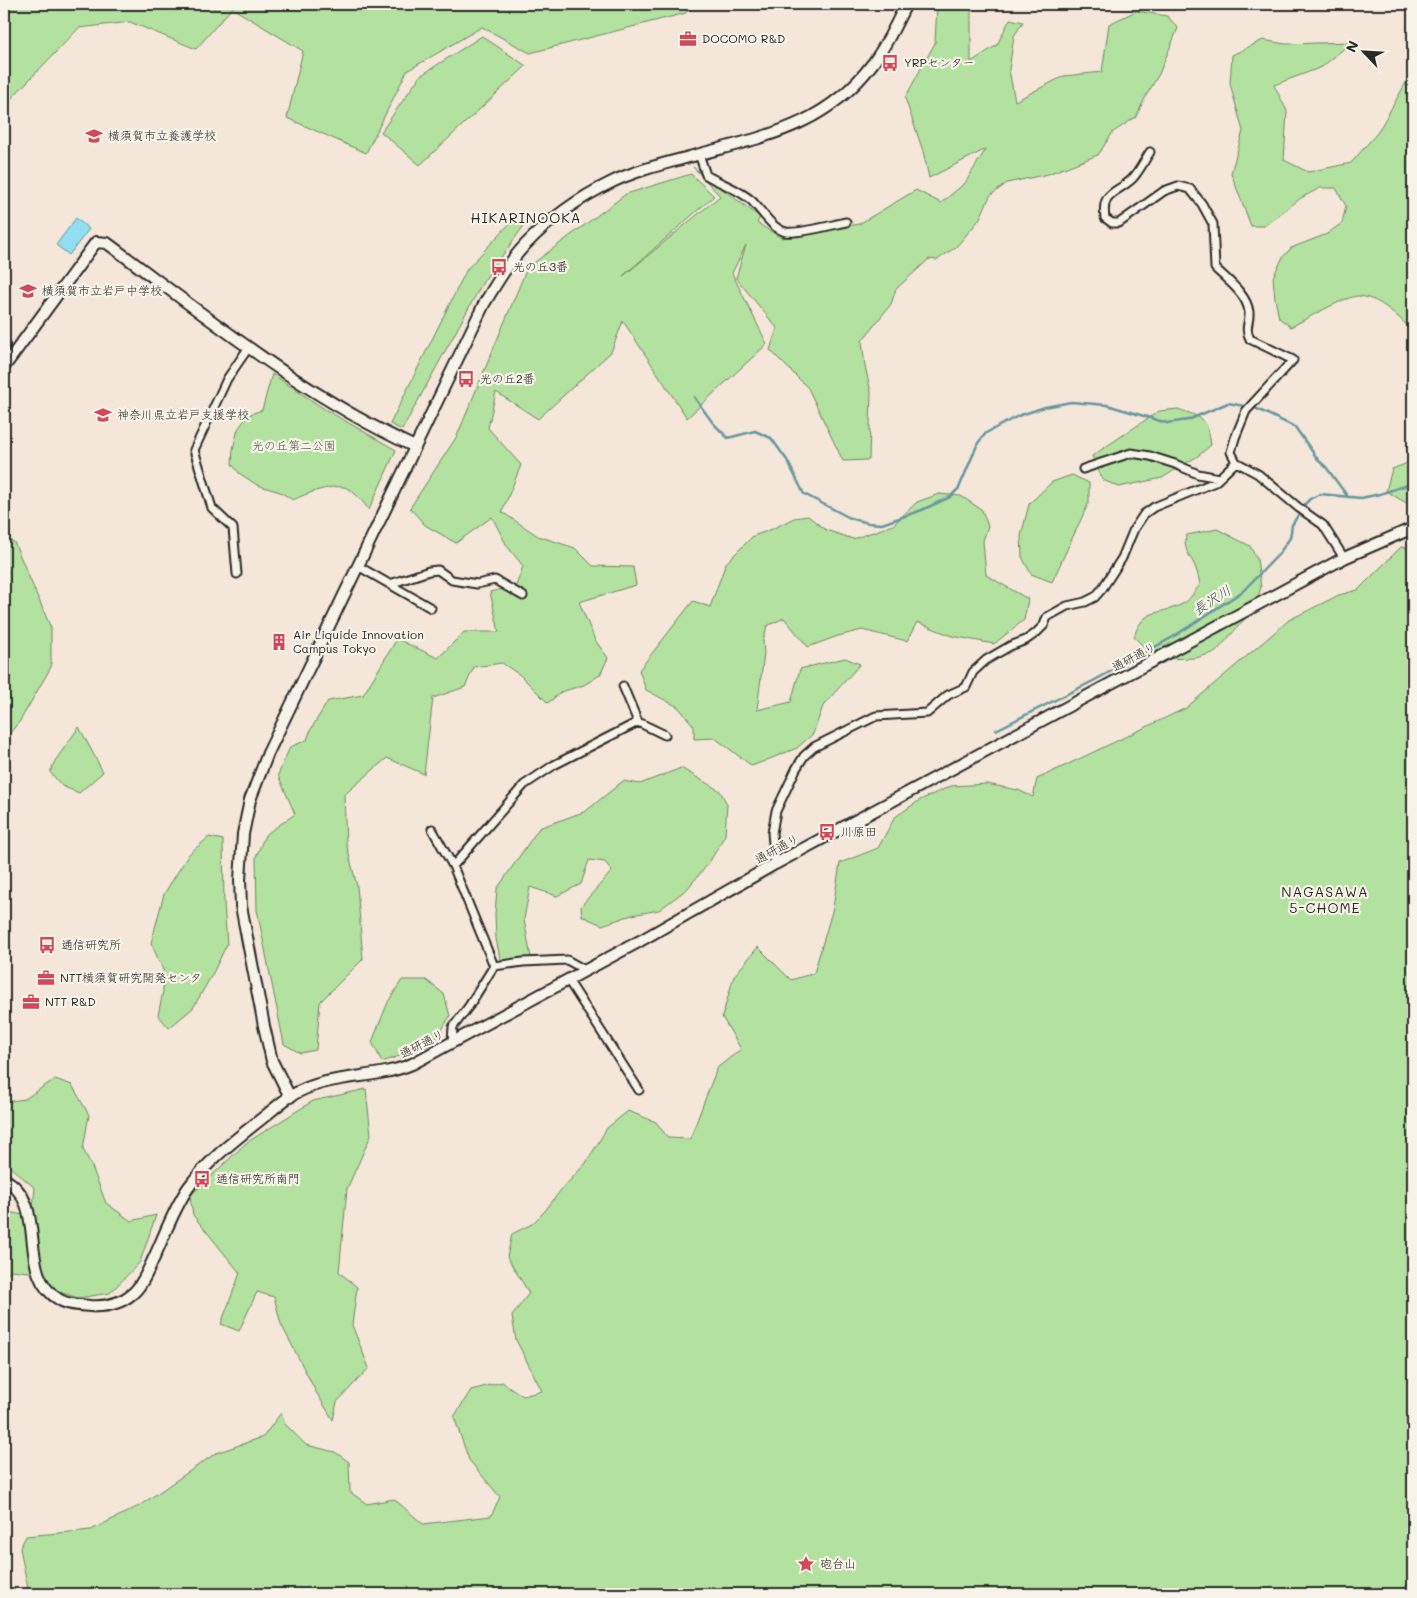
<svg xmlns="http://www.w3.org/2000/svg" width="1417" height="1598" font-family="Mali,'Klee One',sans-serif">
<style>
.green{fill:#b3e19f;stroke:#6f8665}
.water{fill:#90deef;stroke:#6896a1}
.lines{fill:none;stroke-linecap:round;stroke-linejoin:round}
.stream{stroke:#6896a1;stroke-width:2.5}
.street-casing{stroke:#2b2b2b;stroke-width:11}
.secondary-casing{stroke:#2b2b2b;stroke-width:14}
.street{stroke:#f7f3e8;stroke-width:7}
.secondary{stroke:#f7f3e8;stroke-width:10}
.labels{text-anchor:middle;stroke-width:4.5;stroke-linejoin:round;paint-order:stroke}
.poi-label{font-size:12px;fill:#2b2b2b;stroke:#f7f3e8;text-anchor:start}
.park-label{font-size:12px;fill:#4d5848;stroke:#f7f3e8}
.street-label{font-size:12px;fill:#2b2b2b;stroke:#f7f3e8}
.neighbourhood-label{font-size:14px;letter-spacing:1px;fill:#2b2b2b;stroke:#f7f3e8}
.water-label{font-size:14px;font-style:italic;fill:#44585c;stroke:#f7f3e8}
</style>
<rect width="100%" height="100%" fill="#f4e6d9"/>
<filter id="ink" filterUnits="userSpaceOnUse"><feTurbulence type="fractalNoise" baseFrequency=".02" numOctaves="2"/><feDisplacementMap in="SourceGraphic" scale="10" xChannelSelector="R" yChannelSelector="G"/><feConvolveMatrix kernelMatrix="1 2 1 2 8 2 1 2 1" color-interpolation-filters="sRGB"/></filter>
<g filter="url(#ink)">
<!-- green -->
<path class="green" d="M 4,4 L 694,4 L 686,13 L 530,53 L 482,27 L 407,71 L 366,153 L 287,118 L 303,51 L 232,8 L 196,49 L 130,22 L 79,28 L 4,106 Z
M 937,4 L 971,4 L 971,62 L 997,45 L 1010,19 L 1023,22 L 1014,36 L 1009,70 L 1015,101 L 1064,76 L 1102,72 L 1109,24 L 1136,11 L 1167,16 L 1178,28 L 1159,74 L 1146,96 L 1136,117 L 1113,132 L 1098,155 L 1048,174 L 1007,183 L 990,196 L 979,220 L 956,247 L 937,260 L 929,259 L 896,289 L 891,304 L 862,341 L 865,366 L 871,392 L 869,460 L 843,461 L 808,388 L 770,350 L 777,328 L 736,278 L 746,245 L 732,273 L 767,344 L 687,418 L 623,321 L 611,352 L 538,419 L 496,392 L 488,428 L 521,465 L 502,512 L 538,536 L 575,548 L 593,566 L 633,567 L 636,585 L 579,602 L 595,640 L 608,658 L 600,675 L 584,685 L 561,692 L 548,703 L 520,675 L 502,663 L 474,667 L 465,687 L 433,698 L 424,774 L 387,758 L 344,795 L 346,843 L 357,886 L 363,959 L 320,1002 L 316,1050 L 300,1053 L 284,1044 L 257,910 L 256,857 L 265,835 L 295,814 L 278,775 L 290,747 L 307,740 L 311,729 L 328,701 L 363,695 L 397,639 L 438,658 L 464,632 L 499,632 L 490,592 L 516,586 L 523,566 L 507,546 L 492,517 L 456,543 L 425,525 L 410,508 L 457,436 L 527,268 L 626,194 L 691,174 L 714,196 L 622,277 L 720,196 L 693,167 L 760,217 L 757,223 L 782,238 L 859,224 L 916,190 L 941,203 L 965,183 L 986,149 L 929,178 L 923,151 L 905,98 L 935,43 Z
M 482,36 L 526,66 L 420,165 L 381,132 L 420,76 Z
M 1263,40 L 1285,44 L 1352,42 L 1322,67 L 1274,85 L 1287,111 L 1284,160 L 1308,172 L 1351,163 L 1378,132 L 1413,70 L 1413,331 C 1399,318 1380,297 1358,296 C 1346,296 1304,320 1291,327 L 1279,318 L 1275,299 L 1273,277 L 1283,257 L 1291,248 L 1327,234 L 1342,223 L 1346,206 L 1336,188 L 1320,188 L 1301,198 L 1264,226 L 1251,226 L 1231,173 L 1243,131 L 1230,84 L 1232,55 Z
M 513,220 L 523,227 L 483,282 L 402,430 L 390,424 L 467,269 Z
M 272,374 L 326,410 L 396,450 L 369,510 C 365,504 354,491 347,488 C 334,483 305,494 293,500 L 280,492 L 257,485 L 239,473 L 232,464 L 233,449 L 238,429 L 248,415 L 262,410 Z
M 1178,409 C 1203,418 1207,417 1211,445 L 1198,456 L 1162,478 L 1119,487 L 1103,480 L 1092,456 L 1159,411 Z
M 1413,461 L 1413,507 L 1386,491 L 1392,469 Z
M 1072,475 L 1089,483 L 1089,502 L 1052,582 L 1031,574 L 1022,557 L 1021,536 L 1029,504 L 1052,482 Z
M 939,494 L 961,496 L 982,510 L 988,526 L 983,541 L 986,575 L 1028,599 L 1024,620 L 994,644 L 952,636 L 917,622 L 907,641 L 862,630 L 838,636 L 808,647 L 784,618 L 767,626 L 763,641 L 764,653 L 757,710 L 791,702 L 800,669 L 845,658 L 860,664 L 823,706 L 813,734 L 797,748 L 752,766 L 715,738 L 694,739 L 694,726 L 678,707 L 646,690 L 639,670 L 693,601 L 710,607 L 726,563 L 753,536 L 770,530 L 794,518 L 808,516 L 826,530 L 853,539 L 893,525 L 917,502 Z
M 1217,529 L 1250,546 L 1257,559 L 1261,587 L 1255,607 L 1216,652 L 1196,658 L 1161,659 L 1144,647 L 1134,637 C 1143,606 1162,616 1184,603 C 1190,600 1195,590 1200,585 C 1199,580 1198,574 1196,569 C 1192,557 1181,549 1187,535 Z
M 4,538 L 14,542 L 51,628 L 51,667 L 20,721 L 4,740 Z
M 1401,547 L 1413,549 L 1413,1580 L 1396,1594 L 29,1594 L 20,1548 L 26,1536 L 91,1530 L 139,1506 L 216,1453 L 263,1437 L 281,1413 L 285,1424 L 306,1445 L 335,1452 L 349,1462 L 350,1492 L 367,1504 L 394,1499 L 423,1524 L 491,1516 L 500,1497 L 469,1460 L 454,1417 L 471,1390 L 502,1382 L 523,1396 L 542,1391 L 516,1340 L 512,1316 L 529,1293 L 507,1257 L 512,1234 L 532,1224 L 545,1211 L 560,1191 L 586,1163 L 607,1128 L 628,1111 L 656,1122 L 668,1138 L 690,1139 L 717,1068 L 741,1049 L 722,1017 L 734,976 L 758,947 L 791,980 L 814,973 L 833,908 L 840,863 L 878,848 L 895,817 L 920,800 L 951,786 L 987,784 L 1018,790 L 1033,797 L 1037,779 L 1186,708 L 1289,620 L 1339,595 L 1358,590 Z
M 79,727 L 103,772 L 79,793 L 62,786 L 50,772 L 55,761 Z
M 681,768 L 720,791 L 727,804 L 725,835 L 709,863 L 687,889 L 659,910 L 632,915 L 602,925 L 582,916 L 581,906 L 612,871 L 605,862 L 589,860 L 581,884 L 557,896 L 530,887 L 524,919 L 532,963 L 512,969 L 500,958 L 496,939 L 495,914 L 497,889 L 539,828 L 586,811 L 623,781 L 640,784 Z
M 209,837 L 223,840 L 224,903 L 227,944 L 213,973 L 193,1008 L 169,1028 L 158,1015 L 163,992 L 163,970 L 151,943 L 164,894 L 189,854 Z
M 402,980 L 426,980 L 444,994 L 450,1016 L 434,1044 L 382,1062 L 372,1042 L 388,1002 Z
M 55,1079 L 72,1085 L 89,1115 L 83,1149 L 92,1167 L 106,1203 L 131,1221 L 156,1215 L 140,1262 L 110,1293 L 78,1298 L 51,1289 L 38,1273 L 11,1270 L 4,1278 L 4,1211 L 32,1217 L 35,1188 L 4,1162 L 4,1102 L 25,1099 Z
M 366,1089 L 371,1135 L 347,1189 L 339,1272 L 357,1287 L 352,1325 L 369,1368 L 337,1402 L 333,1420 L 316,1392 L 281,1324 L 274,1297 L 257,1292 L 239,1331 L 221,1324 L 240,1273 L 193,1215 L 190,1196 L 246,1143 L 313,1101 Z"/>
<!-- water -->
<path class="water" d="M 76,218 L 89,229 L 69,255 L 56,245 Z"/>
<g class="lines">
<!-- stream -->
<path class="stream" d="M 694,397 L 713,423 L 728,438 L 755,431 L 771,438 L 787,460 L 804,494 L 850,518 L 868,523 L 882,524 L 922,510 L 950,497 L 959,488 L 978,443 L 986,433 L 1018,416 L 1045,407 L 1071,402 L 1107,405 L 1167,423 L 1188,420 L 1228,403 L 1255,408 L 1295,427 L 1319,461 L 1326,467 L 1348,497
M 996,730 L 1095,680 L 1173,637 L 1243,591 L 1278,555 L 1290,538 L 1292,525 L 1305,504 L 1310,499 L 1320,494 L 1361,498 L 1380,494 L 1413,483"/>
<!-- street casing -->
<g class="street-casing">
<path id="street" d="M 699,154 L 706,175 C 721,184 739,189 752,201 C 762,211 772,229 786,232 C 800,234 831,225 846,222
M 1236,462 L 1258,474 L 1299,508 L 1323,525 L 1344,558
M 1083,469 L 1131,453 L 1150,456 L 1175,464 L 1198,474 L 1219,478
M 358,566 L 431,608
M 237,574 L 233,528 L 212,508 L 194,450 L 227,379 L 249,347
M 390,584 L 429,571 L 438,570 L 452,580 L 477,584 L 495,580 L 523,596
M 623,686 L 638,722 L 665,735
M 432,829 L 453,866 L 494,966
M 775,864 L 772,833 L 776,811 L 796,769 L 804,756 L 814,747 L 876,716 L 927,713 L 948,695 L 966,687 L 973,672 L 986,660 L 1010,646 L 1026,640 L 1036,633 L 1044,625 L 1047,617 L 1067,606 L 1085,602 L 1095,597 L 1102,589 L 1122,558 L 1134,529 L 1144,514 L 1154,507 L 1215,482 L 1236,462 L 1231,452 L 1235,438 L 1246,411 L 1293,360 L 1250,339 C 1244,327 1250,323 1249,312 C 1247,294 1227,280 1215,268 L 1213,224 L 1202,204 L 1190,189 L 1178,186 L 1164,191 L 1119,223 L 1112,223 L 1105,218 C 1101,191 1116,194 1132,179 C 1139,172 1144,161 1150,152
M 453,866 L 524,785 L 554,765 L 638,722
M 568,980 L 639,1090
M 452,1043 L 453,1027 L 469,1006 L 494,966 L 523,962 L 567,960 L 585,970"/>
</g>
<!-- secondary casing -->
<g class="secondary-casing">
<path id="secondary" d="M 4,367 L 96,242 L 107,243 C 206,316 303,395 415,447
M 290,1097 L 272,1061 L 264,1026 L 241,906 L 240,880 L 243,834 L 250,800 L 268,753 L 484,304 C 496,284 509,262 525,245 C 549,220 579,198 610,183 C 634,171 663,164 689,157 C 761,137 825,128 873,63 C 887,45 896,24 906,4
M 4,1179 C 51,1204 14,1274 60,1300 C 68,1305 80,1305 90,1306 C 105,1307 120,1304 132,1294 C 141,1287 147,1273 152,1262 C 164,1237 173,1210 188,1188 C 207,1161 235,1140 260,1120 C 269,1113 279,1104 289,1097 C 329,1072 372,1081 412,1064 L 640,941 L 775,864 L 1344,558 L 1413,528"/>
</g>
<!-- street -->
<use href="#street" class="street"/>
<!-- secondary -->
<use href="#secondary" class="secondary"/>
</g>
</g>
<!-- icons -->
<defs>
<g id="office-bare" transform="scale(1.35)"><path d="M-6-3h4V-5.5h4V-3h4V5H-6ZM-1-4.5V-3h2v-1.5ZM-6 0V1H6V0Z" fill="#d1495b" stroke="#f7f3e8" stroke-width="2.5" paint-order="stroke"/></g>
<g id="bus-bare" transform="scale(1.35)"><path d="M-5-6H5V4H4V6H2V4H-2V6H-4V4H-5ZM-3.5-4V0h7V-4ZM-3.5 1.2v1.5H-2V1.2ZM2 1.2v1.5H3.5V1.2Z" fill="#d1495b" stroke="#f7f3e8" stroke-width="2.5" paint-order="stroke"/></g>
<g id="school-bare" transform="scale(1.35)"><path d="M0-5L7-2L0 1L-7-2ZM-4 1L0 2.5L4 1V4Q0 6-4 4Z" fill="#d1495b" stroke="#f7f3e8" stroke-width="2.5" paint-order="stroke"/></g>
<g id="building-bare" transform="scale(1.35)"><path d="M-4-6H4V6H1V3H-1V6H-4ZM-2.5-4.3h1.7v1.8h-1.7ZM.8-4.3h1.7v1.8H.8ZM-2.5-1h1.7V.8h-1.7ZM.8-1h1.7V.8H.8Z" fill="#d1495b" stroke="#f7f3e8" stroke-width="2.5" paint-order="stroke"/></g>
<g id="sight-bare" transform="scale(1.35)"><path d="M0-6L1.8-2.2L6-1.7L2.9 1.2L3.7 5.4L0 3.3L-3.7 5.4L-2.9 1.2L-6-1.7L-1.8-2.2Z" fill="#d1495b" stroke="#f7f3e8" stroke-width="2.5" paint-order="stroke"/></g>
</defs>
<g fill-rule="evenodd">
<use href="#office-bare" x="688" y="39"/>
<use href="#bus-bare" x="890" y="63"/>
<use href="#school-bare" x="94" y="136"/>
<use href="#bus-bare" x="499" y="267"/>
<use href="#school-bare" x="28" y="291"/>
<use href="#bus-bare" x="466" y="379"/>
<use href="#school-bare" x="103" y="415"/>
<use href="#building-bare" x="279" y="642"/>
<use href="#bus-bare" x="827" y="832"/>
<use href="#bus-bare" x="47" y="945"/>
<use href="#office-bare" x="46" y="978"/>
<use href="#office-bare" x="31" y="1002"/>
<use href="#bus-bare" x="202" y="1179"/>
<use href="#sight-bare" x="806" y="1564"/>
</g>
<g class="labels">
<!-- poi labels -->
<g class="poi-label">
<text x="702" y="43">DOCOMO R&amp;D</text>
<text x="904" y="67">YRPセンター</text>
<text x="108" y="140">横須賀市立養護学校</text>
<text x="513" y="271">光の丘3番</text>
<text x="42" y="295">横須賀市立岩戸中学校</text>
<text x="480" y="383">光の丘2番</text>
<text x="117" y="419">神奈川県立岩戸支援学校</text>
<text x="293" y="639">Air Liquide Innovation<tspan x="293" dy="14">Campus Tokyo</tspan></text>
<text x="841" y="836">川原田</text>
<text x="61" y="949">通信研究所</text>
<text x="60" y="982">NTT横須賀研究開発センタ</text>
<text x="45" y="1006">NTT R&amp;D</text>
<text x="216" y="1183">通信研究所南門</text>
<text x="820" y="1568">砲台山</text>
</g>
<!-- park labels -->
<g class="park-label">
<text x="294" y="450">光の丘第二公園</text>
</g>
<!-- street labels -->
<g class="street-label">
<text transform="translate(1134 657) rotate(-28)" y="4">通研通り</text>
<text transform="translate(777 849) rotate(-29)" y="4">通研通り</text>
<text transform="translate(422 1044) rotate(-27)" y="4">通研通り</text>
</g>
<!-- neighbourhood labels -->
<g class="neighbourhood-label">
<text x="526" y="223">HIKARINOOKA</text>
<text x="1325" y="897">NAGASAWA<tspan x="1325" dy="16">5-CHOME</tspan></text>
</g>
<!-- water labels -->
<g class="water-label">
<text transform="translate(1212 600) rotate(-33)" y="5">長沢川</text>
</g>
</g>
<!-- margin -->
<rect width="1417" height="1598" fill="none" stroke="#f7f3e8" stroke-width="20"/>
<rect x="10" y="10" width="1397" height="1578" fill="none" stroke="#2b2b2b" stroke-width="2" filter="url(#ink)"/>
<!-- north arrow -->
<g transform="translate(1364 52) rotate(295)" stroke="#f7f3e8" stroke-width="4" paint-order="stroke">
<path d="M0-4L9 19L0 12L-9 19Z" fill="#2b2b2b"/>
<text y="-8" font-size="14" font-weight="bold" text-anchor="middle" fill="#2b2b2b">N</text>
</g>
</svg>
